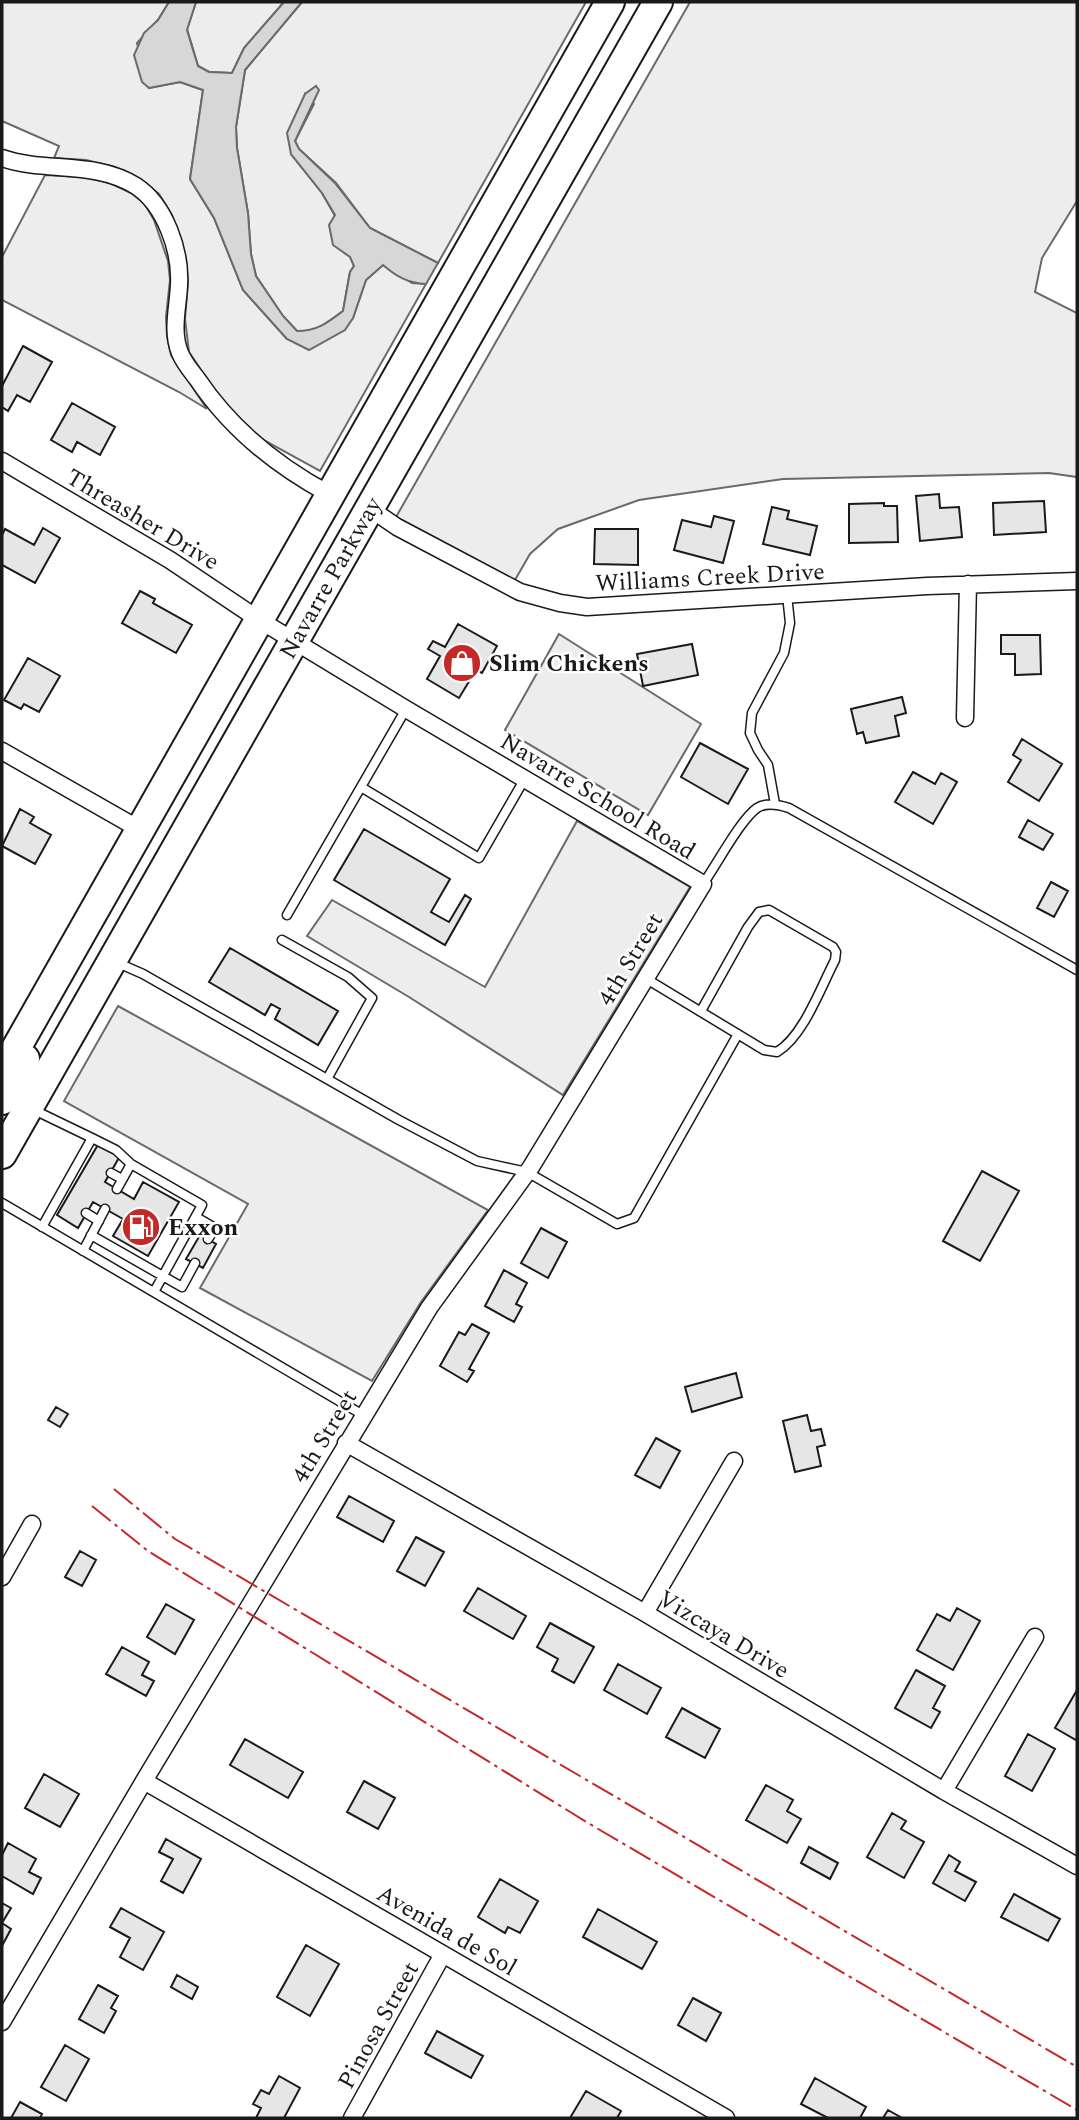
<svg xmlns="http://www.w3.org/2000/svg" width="1079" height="2120" font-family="Spectral,serif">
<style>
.built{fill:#ededed;stroke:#6a6a6a;stroke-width:2}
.water{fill:#d7d7d7;stroke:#6a6a6a;stroke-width:2}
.building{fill:#e6e6e6;stroke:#1a1a1a;stroke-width:2}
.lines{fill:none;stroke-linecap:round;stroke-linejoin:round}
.lane-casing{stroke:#1a1a1a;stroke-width:11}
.street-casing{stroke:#1a1a1a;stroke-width:19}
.highway-casing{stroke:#1a1a1a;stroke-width:32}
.lane{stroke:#fff;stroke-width:8}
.street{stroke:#fff;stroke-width:16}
.highway{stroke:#fff;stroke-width:28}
.power{stroke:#c62828;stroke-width:2;stroke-dasharray:24 5 3.5 5;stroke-linecap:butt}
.labels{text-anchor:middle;stroke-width:5;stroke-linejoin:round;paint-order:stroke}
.street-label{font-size:24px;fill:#1a1a1a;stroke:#fff}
.poi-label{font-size:24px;font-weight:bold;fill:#1a1a1a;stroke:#fff;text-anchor:start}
</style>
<rect width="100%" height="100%" fill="#fff"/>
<!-- built -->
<path class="built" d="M 2,2 L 169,2 L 158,20 L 137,43 L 149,88 L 180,82 L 203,90 L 190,179 L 214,218 L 243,290 L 287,339 L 353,318 L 366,280 L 383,265 L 412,283 L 426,284 L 320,471 L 258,437 L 222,401 L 189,352 L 185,319 L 188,282 L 186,259 L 172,215 L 159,194 L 140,179 L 115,167 L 86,160 L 54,158 L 59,146 L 2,121 Z
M 196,2 L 284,2 L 244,48 L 232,73 L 209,72 L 198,66 L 187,29 Z
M 302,2 L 586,2 L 438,263 L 370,228 L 336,183 L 299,149 L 295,141 L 314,104 L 305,94 L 291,154 L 322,193 L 335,216 L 354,266 L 350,272 L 343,311 L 322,327 L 312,331 L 297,331 L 283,316 L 256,276 L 251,254 L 248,213 L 237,148 L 236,127 L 245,70 Z
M 690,2 L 1077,2 L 1077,201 L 1042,258 L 1035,292 L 1077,313 L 1077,477 L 1049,473 L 783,479 L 639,500 L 558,529 L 530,554 L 515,580 L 396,517 Z
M 45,175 L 84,177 L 110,183 L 131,193 L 144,203 L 154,220 L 168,261 L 170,280 L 166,317 L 167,336 L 171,355 L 207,409 L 179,392 L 2,300 L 2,257 Z
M 559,634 L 701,724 L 648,815 L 505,730 Z
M 577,821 L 690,887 L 563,1095 L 409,997 L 307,936 L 332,900 L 485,987 Z
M 118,1006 L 488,1210 L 421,1302 L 372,1381 L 200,1288 L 248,1204 L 64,1101 Z"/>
<!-- water -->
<path class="water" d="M 169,2 L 196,2 L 187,30 L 198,66 L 209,72 L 232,73 L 244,48 L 284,2 L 302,2 L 245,70 L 236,127 L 237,148 L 248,213 L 251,254 L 256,276 L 283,316 L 297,331 C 317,331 327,323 343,311 L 350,272 L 354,266 L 350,257 L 333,245 L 329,225 L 335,215 L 322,193 L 291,154 L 287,133 L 305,94 L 316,86 L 319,90 L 295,141 L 299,149 L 335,183 L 370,228 L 438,263 L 426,284 C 408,283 397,277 383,265 L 366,280 L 353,318 L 345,330 L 309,350 L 287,339 L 243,290 L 214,218 L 190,179 L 203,90 L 180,82 L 149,88 L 142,82 L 134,55 L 144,33 L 158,20 Z"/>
<!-- building -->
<path class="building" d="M 23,346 L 52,362 L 30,402 L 17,395 L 8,411 L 2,407 L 2,386 Z
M 72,403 L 115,427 L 100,455 L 77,442 L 72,452 L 51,440 Z
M 939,494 L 940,508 L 959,507 L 962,537 L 920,541 L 916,496 Z
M 1044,501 L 1046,532 L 994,535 L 993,503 Z
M 884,503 L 884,506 L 897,506 L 898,542 L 849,543 L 849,504 Z
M 772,507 L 789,511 L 787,519 L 817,526 L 810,555 L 763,544 Z
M 714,516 L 734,521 L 723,563 L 674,550 L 682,520 L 711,527 Z
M 43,528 L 60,538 L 35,583 L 2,565 L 2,535 L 5,529 L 34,545 Z
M 595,529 L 638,529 L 638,565 L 594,564 Z
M 140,591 L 155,599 L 153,603 L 192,625 L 176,653 L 122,623 Z
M 458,624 L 497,646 L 482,673 L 476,670 L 459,698 L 427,679 L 440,656 L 428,649 L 433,641 L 445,647 Z
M 1001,635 L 1040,635 L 1041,674 L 1015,675 L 1015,654 L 1001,654 Z
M 692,644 L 698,675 L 643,686 L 637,654 Z
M 28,658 L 60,676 L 39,712 L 24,704 L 21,709 L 4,700 Z
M 902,697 L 906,713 L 895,716 L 899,736 L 866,743 L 863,732 L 857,734 L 851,709 Z
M 1022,739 L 1062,764 L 1039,801 L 1008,782 L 1021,760 L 1013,755 Z
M 700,743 L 748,769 L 728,804 L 681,777 Z
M 913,772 L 935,784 L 941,773 L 957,782 L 933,824 L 895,802 Z
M 20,809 L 34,817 L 30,823 L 51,835 L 35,864 L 2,846 Z
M 1028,820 L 1053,834 L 1043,850 L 1019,837 Z
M 364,829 L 450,879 L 431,912 L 449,922 L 465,895 L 471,899 L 445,945 L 334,880 Z
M 1051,882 L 1068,891 L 1054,917 L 1037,908 Z
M 230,948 L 338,1011 L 318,1045 L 275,1019 L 280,1009 L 271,1004 L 265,1015 L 209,982 Z
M 99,1143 L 120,1156 L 105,1182 L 134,1199 L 143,1182 L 179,1202 L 148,1256 L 113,1236 L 123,1219 L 93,1202 L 78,1228 L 57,1215 Z
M 982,1171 L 1019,1191 L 980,1261 L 943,1241 Z
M 541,1228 L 567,1242 L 548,1278 L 521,1263 Z
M 200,1235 L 216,1244 L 203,1268 L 186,1259 Z
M 504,1270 L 527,1283 L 516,1304 L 522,1307 L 514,1322 L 485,1306 Z
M 472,1324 L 489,1333 L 469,1369 L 474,1371 L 467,1382 L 440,1366 L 459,1332 L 465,1335 Z
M 736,1373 L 742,1397 L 692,1412 L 685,1387 Z
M 56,1407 L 68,1414 L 60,1427 L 48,1420 Z
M 807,1415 L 811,1431 L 821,1429 L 825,1445 L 817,1447 L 821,1466 L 795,1472 L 783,1421 Z
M 656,1438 L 680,1451 L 660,1488 L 635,1475 Z
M 349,1496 L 394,1521 L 383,1542 L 337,1517 Z
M 416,1537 L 444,1552 L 425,1586 L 397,1571 Z
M 80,1551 L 96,1560 L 82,1586 L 65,1577 Z
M 478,1588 L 526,1616 L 513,1639 L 464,1611 Z
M 166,1604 L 194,1620 L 175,1654 L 147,1637 Z
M 957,1608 L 980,1621 L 953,1670 L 917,1650 L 937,1614 L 950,1621 Z
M 550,1623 L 594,1647 L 574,1683 L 552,1671 L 558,1659 L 537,1647 Z
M 122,1647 L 149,1662 L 142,1675 L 154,1681 L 146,1696 L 106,1674 Z
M 618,1664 L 661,1688 L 647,1714 L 604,1690 Z
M 916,1670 L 945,1686 L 933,1708 L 940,1712 L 931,1728 L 895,1708 Z
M 1077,1690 L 1077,1738 L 1076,1740 L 1055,1728 Z
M 682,1708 L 720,1729 L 705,1758 L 666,1737 Z
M 1028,1734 L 1055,1749 L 1032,1791 L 1005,1776 Z
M 245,1739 L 303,1772 L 288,1798 L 230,1765 Z
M 44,1774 L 79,1794 L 60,1827 L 25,1808 Z
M 364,1781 L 395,1798 L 378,1829 L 347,1812 Z
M 766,1785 L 793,1800 L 787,1811 L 801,1819 L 787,1843 L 746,1820 Z
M 892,1813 L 906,1821 L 901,1829 L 924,1842 L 904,1878 L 867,1857 Z
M 166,1839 L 201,1859 L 183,1893 L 161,1881 L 173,1859 L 159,1852 Z
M 8,1843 L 36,1859 L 29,1872 L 41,1878 L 33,1894 L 2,1876 L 2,1855 Z
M 809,1847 L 838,1863 L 830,1879 L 801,1863 Z
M 949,1855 L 960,1862 L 955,1871 L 976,1882 L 965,1901 L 933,1883 Z
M 500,1879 L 538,1901 L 520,1933 L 508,1927 L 505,1933 L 478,1917 Z
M 1014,1894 L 1060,1919 L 1048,1941 L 1001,1917 Z
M 2,1903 L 11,1908 L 2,1923 Z
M 121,1908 L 164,1932 L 143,1970 L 120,1957 L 130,1938 L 110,1927 Z
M 598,1909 L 657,1942 L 642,1969 L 583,1937 Z
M 2,1923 L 11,1929 L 3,1944 L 2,1943 Z
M 306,1945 L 339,1964 L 310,2016 L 277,1997 Z
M 177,1975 L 198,1987 L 192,1999 L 171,1987 Z
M 98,1985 L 118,1996 L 111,2008 L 116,2011 L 104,2033 L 79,2019 Z
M 693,1998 L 721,2013 L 706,2041 L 678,2025 Z
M 437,2031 L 483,2056 L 471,2078 L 425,2053 Z
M 65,2045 L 89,2059 L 66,2101 L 41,2087 Z
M 279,2076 L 300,2088 L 284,2118 L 256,2118 L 261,2108 L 253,2104 L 261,2090 L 269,2094 Z
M 815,2078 L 866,2107 L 860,2118 L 828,2118 L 801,2104 Z
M 586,2091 L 621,2111 L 617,2118 L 570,2118 Z
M 20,2102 L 42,2114 L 40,2118 L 11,2118 Z
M 888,2110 L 902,2118 L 883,2118 Z"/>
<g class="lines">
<!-- lane casing -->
<g class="lane-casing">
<path id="lane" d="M 361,787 L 479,858 L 524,780
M 775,804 L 768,765 L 758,750 L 750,733 L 752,713 L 784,653 L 790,623 L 787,595
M 703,884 C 716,866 740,820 757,808 C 766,802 780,805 789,808 L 1077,970
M 287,915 L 406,709
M 282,940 L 348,977 L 372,998 L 327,1079
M 118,963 L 143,974 L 399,1120 L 477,1161 L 527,1172 L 617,1224 L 634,1218 L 738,1034
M 645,978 L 764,1050 L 777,1052 C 803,1037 821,987 835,960 L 836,952 L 833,947 L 769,910 L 759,912 L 748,927 L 701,1011
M 32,1109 L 92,1138
M 111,1173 L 122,1179
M 117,1189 L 131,1164
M 2,1203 L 363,1415
M 86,1213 L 99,1221
M 196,1217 L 215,1228 L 208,1239
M 42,1227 L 92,1138 L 116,1150 L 131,1164 L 202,1205 L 154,1292
M 91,1235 L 182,1287 L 195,1263
M 83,1251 L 105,1209"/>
</g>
<!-- street casing -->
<g class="street-casing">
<path id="street" d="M 2,158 C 45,173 95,160 136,186 C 165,205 181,251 179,285 C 178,308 171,331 180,353 C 184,363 192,372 198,380 C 231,429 277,466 329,494
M 2,461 L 170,560 L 258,619 L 406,709 L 703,884 L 531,1167 L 429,1308 L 144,1781 L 2,2022
M 369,508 L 397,527 L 520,592 L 560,603 L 587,607 L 927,586 L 1077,581
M 965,718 L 968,584
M 2,751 L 139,829
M 346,1443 L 645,1613 L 944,1791 L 1077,1866
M 2,1577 L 32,1524
M 645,1613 L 734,1461
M 144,1781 L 726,2118
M 944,1791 L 1035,1637
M 352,2118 L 443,1954"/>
</g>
<!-- highway casing -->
<g class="highway-casing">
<g id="highway">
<path d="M 2,1073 L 610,2"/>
<path d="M 2,1100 L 25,1059"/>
<path id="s1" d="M 2,1154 L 658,2"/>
</g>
</g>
<!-- lane -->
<use href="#lane" class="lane"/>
<!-- street -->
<use href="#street" class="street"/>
<!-- highway -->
<use href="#highway" class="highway"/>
<!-- power -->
<path class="power" d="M 114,1489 L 175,1539 L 1077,2067
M 92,1506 L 148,1551 L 588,1823 L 1077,2110"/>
</g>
<!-- icons -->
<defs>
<g id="shop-disc" transform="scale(2.0125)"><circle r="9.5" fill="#c62828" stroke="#fff"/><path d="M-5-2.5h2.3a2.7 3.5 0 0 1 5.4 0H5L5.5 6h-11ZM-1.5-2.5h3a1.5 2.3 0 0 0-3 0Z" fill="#fff"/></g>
<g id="fuel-disc" transform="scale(2.0125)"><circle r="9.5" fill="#c62828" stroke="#fff"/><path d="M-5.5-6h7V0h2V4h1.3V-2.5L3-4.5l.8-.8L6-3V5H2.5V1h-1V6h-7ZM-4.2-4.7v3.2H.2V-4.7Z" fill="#fff"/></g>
</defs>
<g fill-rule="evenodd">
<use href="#shop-disc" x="462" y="663"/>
<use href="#fuel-disc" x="141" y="1227"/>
</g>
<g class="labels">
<!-- street labels -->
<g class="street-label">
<text transform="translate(143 519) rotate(31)" y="8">Threasher Drive</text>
<text transform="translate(710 577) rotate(-3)" y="8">Williams Creek Drive</text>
<text dy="8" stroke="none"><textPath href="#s1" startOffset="663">Navarre Parkway</textPath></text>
<text transform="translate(598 796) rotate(31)" y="8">Navarre School Road</text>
<text transform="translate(630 959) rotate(-59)" y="8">4th Street</text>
<text transform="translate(324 1436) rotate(-59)" y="8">4th Street</text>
<text transform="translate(724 1634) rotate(31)" y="8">Vizcaya Drive</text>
<text transform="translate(447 1930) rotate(30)" y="8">Avenida de Sol</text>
<text transform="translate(378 2025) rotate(-61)" y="8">Pinosa Street</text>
</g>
<!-- poi labels -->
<g class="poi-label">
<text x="489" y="671">Slim Chickens</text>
<text x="168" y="1235">Exxon</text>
</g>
</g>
<!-- border -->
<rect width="1079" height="2120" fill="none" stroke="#1a1a1a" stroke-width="7"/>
</svg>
